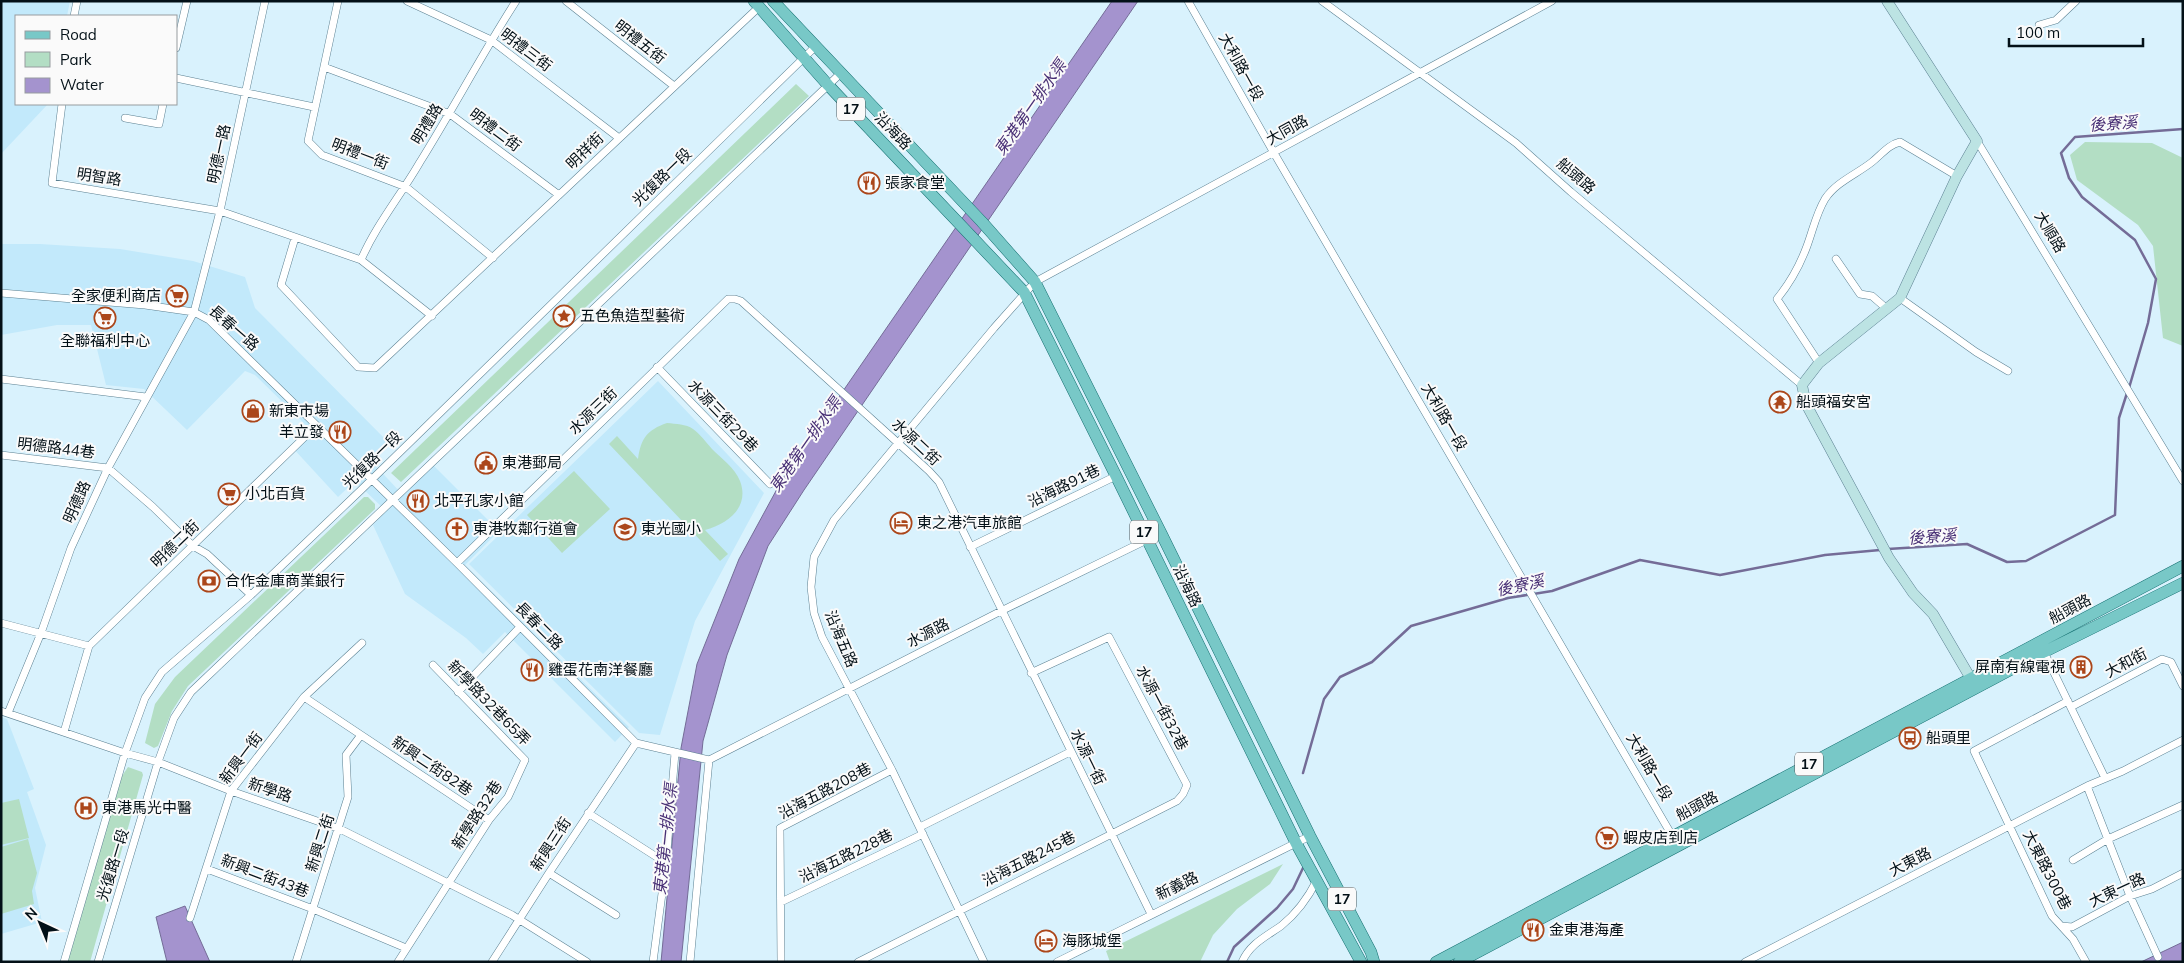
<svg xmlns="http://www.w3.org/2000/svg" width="2184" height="963" font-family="Mulish,'Noto Sans TC',sans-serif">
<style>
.built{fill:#c2e9fb}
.green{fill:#b3dec4}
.water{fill:#a493ce;stroke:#746c97}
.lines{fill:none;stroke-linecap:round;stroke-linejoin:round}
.stream{stroke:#746c97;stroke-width:2.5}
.street-casing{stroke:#5c8192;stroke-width:8}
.secondary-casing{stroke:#5c8192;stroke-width:11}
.primary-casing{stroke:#157071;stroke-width:12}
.street{stroke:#fff;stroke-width:7}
.secondary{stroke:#bce3e3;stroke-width:10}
.primary{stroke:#78c8c7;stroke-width:11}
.labels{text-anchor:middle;stroke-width:4;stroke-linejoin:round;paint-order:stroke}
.shield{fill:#fafafa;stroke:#4d565b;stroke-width:1}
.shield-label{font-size:14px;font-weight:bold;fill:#031017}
.street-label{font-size:15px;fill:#031017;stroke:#fafafa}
.poi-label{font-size:15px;fill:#031017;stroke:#fafafa;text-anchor:start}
.water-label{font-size:16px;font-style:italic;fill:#482f75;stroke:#fafafa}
</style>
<rect width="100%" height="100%" fill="#d9f2fd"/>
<!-- built -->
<path class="built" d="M 1,1 L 70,1 L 67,16 L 16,16 L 16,104 L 48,104 L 1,154 Z
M 1,244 L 40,244 L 120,249 L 193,261 L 245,277 L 255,308 L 390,444 L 372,462 L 402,494 L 432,464 L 499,531 L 465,565 L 629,727 L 615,742 L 505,632 L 483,654 L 466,638 L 405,594 L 373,525 L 386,511 L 355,481 L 338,497 L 291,446 L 309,428 L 255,375 L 245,371 L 187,430 L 144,389 L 106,385 L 91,325 L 57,325 L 1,335 Z
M 658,381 L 764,493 L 695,621 L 660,735 L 639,733 L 469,564 Z
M 1,717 L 7,719 L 34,789 L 27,792 L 46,845 L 35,888 L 42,922 L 1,934 Z"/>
<!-- green -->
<path class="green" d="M 796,84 L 809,96 L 401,482 L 391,473 Z
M 2085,142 L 2152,143 L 2183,158 L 2183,346 L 2163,338 L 2153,246 L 2138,225 L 2077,180 L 2070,155 Z
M 667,423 C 676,424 686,424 693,429 C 700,434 706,442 712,449 C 721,458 735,468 740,481 C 750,507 728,524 705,530 L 728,554 L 720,561 L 609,444 L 617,436 L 638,459 C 641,438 647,430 667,423 Z
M 574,471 L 610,509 L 562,553 L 527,515 Z
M 364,497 L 368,497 L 375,504 L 375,509 L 188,686 L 172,711 L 158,746 L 154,748 L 145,743 L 155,704 L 175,677 Z
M 128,767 L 142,772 L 143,775 L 90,962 L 67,962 L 122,776 Z
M 19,799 L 29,838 L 1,845 L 1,803 Z
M 28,839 L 37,873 L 32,891 L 34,904 L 1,914 L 1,847 Z
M 1283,864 L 1270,884 L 1237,909 L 1213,935 L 1200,962 L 1110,962 L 1106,951 Z"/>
<!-- water -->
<path class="water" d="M 1112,1 L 1138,1 L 804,490 L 768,546 L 727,655 L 703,741 L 681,962 L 661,962 L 681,748 L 697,664 L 739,559 L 783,478 Z
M 185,906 L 210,962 L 167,962 L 156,917 Z
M 2183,942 L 2183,962 L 2141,962 Z"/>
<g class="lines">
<!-- stream -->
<path class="stream" d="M 2129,388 L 2148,323 L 2156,279 L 2135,240 L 2082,197 L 2069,178 L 2061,153 L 2075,137 L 2183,129
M 1888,549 L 1967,544 L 2007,562 L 2026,561 L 2115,515 L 2119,418 L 2127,393
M 1303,773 L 1324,699 L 1340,677 L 1372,662 L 1411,626 L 1508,598 L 1552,591 L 1640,560 L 1720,575 L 1825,555 L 1880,550
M 1227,962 L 1234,947 L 1277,908 L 1293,889 L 1303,868"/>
<!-- street casing -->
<g class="street-casing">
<path id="street" d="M 338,1 L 308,141 L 322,155 L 406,187 L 493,258
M 407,1 L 491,40 L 619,138
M 566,1 L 674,86
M 1188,1 L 1274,153 L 1674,839
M 1322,1 L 1516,143 L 1571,192 L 1802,385
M 74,16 L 77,1
M 2039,25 L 2056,20 L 2076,1
M 176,48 L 187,1
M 324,67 L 450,114 L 559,195
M 176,78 L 314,107
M 62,104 L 52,183 L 220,211 L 361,260 L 432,316
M 125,118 L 159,124 L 163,104
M 1977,141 L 2183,481
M 295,238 L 281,285 L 358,367 L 375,368 L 759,7
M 1836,259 L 1860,294 L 1872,296 L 1887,309
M 361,260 C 376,225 401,195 420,162 C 453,109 482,54 516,1
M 1,293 L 145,305 L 194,312 L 209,320 L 457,563 L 636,743 L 709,760 L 1001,611 L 1161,533
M 1900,298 L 1976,352 L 2008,371
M 1819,363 L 1777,299 C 1790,283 1800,265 1807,246 C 1813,230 1816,214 1825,199 C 1836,182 1857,174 1872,162 C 1882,154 1888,145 1900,142 L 1957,176
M 657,367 L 770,484
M 1,379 L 146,397
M 1,455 L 108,468 L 153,507 L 193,546 L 207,554 L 251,595
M 970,547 L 1116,476
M 457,563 L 728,299 L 735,299 L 741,301 L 929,471 L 939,482 L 1151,914
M 1,623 L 89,646 L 316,426
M 2043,650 L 2105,778
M 458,692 L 520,627
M 304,697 L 489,820
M 2068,701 L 1974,751 L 2052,916 L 2073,939 L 2086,962
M 2071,707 L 2162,659 L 2171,662 L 2183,686
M 1,711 L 125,753 L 158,762 L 231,791 L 340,829 L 512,915 L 587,962
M 8,713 L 41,633 L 71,548 L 108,468 L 194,312 L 220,211 L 265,1
M 64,732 L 89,646
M 2087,786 L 2130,896 L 2158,957
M 588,813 L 666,863
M 920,827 L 1070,752
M 2073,860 L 2108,839 L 2183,805
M 207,869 L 313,909 L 406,948
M 549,873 L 616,915
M 781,902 L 923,834
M 190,918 L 231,791 L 304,697 L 362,643
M 2062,926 L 2072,927 L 2130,896 L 2152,889 L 2183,873
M 64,962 L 125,753 L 145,698 L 162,672 L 251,595 L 361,490 L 816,46
M 98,962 L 158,762 L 174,718 L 191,692 L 841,73
M 296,962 L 348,797 L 346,755 L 361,735
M 398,962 L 489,820 L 508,797 L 525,760 L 433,665
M 492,962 L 549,873 L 636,743
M 653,962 L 666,863 L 675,753
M 690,962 L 709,760
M 781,962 L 780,828 L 892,770
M 858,962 L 1177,801 L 1183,794 L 1187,785 L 1109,637 L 1031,673
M 984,962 L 892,770 L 822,637 L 814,613 L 811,587 L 814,557 L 834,520 L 994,328 L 1035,282 L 1552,1
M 1057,962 L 1310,836
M 1242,962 C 1250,944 1265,937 1281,926 C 1296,914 1308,898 1317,880
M 1745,962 L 2087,786 L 2123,771 L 2183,740"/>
</g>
<!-- secondary casing -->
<g class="secondary-casing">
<path id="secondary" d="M 1887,1 L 1977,141 L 1957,176 L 1900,298 L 1819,363 L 1802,385 L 1806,404 L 1889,558 L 1913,593 L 1933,614 L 1974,684"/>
</g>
<!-- primary casing -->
<g class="primary-casing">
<path id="primary" d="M 754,1 L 828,85 L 1024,292 L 1116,476 L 1296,843 L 1361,962
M 773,1 L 982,222 L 1035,282 L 1161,533 L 1310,836 L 1371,952 L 1374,962
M 1436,962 L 2183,566
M 1459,962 L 2044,652 L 2183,583"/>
</g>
<!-- street -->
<use href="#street" class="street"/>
<!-- secondary -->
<use href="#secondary" class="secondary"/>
<!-- primary -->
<use href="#primary" class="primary"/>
</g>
<!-- icons -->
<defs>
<g id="restaurant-ring" transform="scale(1.125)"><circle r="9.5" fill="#fafafa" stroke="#ab461a" stroke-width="1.5"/><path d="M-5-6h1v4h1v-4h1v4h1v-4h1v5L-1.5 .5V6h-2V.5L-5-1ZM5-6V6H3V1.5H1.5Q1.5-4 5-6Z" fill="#ab461a"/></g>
<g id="supermarket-ring" transform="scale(1.125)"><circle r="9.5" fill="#fafafa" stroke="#ab461a" stroke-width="1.5"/><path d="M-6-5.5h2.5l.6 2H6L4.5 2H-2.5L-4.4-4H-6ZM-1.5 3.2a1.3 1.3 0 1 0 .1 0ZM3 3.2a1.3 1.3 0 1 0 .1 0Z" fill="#ab461a"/></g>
<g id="sight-ring" transform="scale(1.125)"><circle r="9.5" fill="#fafafa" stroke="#ab461a" stroke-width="1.5"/><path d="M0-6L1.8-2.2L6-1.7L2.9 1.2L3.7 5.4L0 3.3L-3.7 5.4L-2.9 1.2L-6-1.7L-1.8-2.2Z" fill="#ab461a"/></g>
<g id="temple-ring" transform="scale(1.125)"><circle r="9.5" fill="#fafafa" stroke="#ab461a" stroke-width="1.5"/><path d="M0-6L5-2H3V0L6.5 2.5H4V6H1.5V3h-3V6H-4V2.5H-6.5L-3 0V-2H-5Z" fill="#ab461a"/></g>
<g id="shop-ring" transform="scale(1.125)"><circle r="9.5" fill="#fafafa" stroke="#ab461a" stroke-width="1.5"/><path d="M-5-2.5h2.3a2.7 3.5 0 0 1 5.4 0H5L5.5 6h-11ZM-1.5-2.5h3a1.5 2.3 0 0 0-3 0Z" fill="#ab461a"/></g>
<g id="civic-ring" transform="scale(1.125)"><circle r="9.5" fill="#fafafa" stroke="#ab461a" stroke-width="1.5"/><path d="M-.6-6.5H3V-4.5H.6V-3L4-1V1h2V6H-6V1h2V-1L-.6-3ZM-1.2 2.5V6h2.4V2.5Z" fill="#ab461a"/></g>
<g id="hotel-ring" transform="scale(1.125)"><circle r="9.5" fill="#fafafa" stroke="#ab461a" stroke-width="1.5"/><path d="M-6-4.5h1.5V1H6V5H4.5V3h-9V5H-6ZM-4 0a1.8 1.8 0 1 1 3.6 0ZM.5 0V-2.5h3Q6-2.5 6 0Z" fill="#ab461a"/></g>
<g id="church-ring" transform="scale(1.125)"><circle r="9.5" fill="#fafafa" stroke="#ab461a" stroke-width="1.5"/><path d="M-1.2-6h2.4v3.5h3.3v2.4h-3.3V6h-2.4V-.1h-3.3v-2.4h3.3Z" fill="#ab461a"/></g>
<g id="school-ring" transform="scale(1.125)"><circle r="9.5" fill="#fafafa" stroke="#ab461a" stroke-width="1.5"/><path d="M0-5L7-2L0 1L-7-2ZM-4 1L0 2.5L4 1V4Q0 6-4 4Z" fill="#ab461a"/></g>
<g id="bank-ring" transform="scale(1.125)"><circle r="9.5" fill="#fafafa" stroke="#ab461a" stroke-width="1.5"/><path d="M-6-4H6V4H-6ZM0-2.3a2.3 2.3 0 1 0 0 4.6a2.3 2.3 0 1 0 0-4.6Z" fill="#ab461a"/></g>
<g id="building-ring" transform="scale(1.125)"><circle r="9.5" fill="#fafafa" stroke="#ab461a" stroke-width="1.5"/><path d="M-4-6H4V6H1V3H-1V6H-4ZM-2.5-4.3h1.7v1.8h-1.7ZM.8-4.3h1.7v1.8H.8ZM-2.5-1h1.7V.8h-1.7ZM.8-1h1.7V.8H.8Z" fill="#ab461a"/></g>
<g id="bus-ring" transform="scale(1.125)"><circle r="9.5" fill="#fafafa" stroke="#ab461a" stroke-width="1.5"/><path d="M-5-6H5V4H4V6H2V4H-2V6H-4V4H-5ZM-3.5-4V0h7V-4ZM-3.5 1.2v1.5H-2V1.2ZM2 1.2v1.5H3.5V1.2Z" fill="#ab461a"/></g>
<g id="hospital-ring" transform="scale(1.125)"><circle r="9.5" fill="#fafafa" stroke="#ab461a" stroke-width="1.5"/><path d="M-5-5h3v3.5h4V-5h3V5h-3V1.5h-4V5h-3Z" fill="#ab461a"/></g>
</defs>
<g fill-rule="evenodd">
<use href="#restaurant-ring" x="869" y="183"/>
<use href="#supermarket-ring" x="177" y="296"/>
<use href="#sight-ring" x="564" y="316"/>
<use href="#supermarket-ring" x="105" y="318"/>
<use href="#temple-ring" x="1780" y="402"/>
<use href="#shop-ring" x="253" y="411"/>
<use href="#restaurant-ring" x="340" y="432"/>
<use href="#civic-ring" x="486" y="463"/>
<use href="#supermarket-ring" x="229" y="494"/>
<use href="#restaurant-ring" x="418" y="501"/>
<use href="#hotel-ring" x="901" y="523"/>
<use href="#church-ring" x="457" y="529"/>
<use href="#school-ring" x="625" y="529"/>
<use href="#bank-ring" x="209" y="581"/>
<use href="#building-ring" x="2081" y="667"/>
<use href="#restaurant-ring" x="532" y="670"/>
<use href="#bus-ring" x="1910" y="738"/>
<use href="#hospital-ring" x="86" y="808"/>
<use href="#supermarket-ring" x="1607" y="838"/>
<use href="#restaurant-ring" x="1533" y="930"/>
<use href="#hotel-ring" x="1046" y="941"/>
</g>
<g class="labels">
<!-- shield labels -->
<g class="shield">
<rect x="837" y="97.5" width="28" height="23" rx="4"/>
<rect x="1130" y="520.5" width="28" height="23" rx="4"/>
<rect x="1795" y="752.5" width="28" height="23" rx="4"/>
<rect x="1328" y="887.5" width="28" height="23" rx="4"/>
</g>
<g class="shield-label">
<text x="851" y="114">17</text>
<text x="1144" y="537">17</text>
<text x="1809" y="769">17</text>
<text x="1342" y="904">17</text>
</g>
<!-- street labels -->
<g class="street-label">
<text transform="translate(640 42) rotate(38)" y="5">明禮五街</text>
<text transform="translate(526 50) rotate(37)" y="5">明禮三街</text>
<text transform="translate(1241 67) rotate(61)" y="5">大利路一段</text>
<text transform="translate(427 124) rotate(-59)" y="5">明禮路</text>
<text transform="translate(495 130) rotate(37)" y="5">明禮二街</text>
<text transform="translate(1287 130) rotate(-29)" y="5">大同路</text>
<text transform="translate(893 131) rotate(46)" y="5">沿海路</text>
<text transform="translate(585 151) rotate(-44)" y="5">明祥街</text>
<text transform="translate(219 154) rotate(-78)" y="5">明德一路</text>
<text transform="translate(360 154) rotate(21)" y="5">明禮一街</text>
<text transform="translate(1576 176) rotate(41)" y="5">船頭路</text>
<text transform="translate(99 177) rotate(9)" y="5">明智路</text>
<text transform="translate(662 177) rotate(-44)" y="5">光復路一段</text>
<text transform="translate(2050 232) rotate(59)" y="5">大順路</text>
<text transform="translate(234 328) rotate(41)" y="5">長春一路</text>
<text transform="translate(593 411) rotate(-44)" y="5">水源三街</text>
<text transform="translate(723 416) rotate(46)" y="5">水源三街29巷</text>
<text transform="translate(1444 417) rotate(60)" y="5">大利路一段</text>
<text transform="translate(916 442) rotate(43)" y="5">水源二街</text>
<text transform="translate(56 448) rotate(7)" y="5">明德路44巷</text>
<text transform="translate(372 460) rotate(-44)" y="5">光復路一段</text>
<text transform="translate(1064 486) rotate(-26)" y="5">沿海路91巷</text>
<text transform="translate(77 502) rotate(-66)" y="5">明德路</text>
<text transform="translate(175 544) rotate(-44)" y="5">明德二街</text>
<text transform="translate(1187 586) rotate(64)" y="5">沿海路</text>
<text transform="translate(2070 609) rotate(-28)" y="5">船頭路</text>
<text transform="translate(539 626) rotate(45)" y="5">長春二路</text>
<text transform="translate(928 633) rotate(-27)" y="5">水源路</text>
<text transform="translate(841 639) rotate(67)" y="5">沿海五路</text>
<text transform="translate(2126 663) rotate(-28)" y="5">大和街</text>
<text transform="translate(489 703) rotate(46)" y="5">新學路32巷65弄</text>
<text transform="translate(1162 708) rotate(62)" y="5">水源一街32巷</text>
<text transform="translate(1088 757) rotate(64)" y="5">水源一街</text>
<text transform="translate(241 758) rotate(-53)" y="5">新興一街</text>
<text transform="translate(432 766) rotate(34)" y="5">新興二街82巷</text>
<text transform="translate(1649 767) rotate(60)" y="5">大利路一段</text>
<text transform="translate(270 790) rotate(19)" y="5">新學路</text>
<text transform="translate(825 791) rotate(-28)" y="5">沿海五路208巷</text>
<text transform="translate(1697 806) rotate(-28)" y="5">船頭路</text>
<text transform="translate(477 815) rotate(-57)" y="5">新學路32巷</text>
<text transform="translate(320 843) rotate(-72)" y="5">新興二街</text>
<text transform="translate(551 844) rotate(-57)" y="5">新興三街</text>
<text transform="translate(846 856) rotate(-26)" y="5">沿海五路228巷</text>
<text transform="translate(1029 859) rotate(-27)" y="5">沿海五路245巷</text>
<text transform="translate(1910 862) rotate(-27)" y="5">大東路</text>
<text transform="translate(113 865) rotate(-73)" y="5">光復路一段</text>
<text transform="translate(2047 870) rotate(63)" y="5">大東路300巷</text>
<text transform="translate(265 876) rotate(21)" y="5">新興二街43巷</text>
<text transform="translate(1177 886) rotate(-26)" y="5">新義路</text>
<text transform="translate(2117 890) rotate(-25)" y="5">大東一路</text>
</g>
<!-- poi labels -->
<g class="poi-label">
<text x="885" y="188">張家食堂</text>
<text x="161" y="301" text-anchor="end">全家便利商店</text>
<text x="580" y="321">五色魚造型藝術</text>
<text x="105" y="346" text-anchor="middle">全聯福利中心</text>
<text x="1796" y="407">船頭福安宮</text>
<text x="269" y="416">新東市場</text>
<text x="324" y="437" text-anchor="end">羊立發</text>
<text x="502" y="468">東港郵局</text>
<text x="245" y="499">小北百貨</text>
<text x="434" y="506">北平孔家小館</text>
<text x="917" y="528">東之港汽車旅館</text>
<text x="473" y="534">東港牧鄰行道會</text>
<text x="641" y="534">東光國小</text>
<text x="225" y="586">合作金庫商業銀行</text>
<text x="2065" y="672" text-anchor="end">屏南有線電視</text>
<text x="548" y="675">雞蛋花南洋餐廳</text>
<text x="1926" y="743">船頭里</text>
<text x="102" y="813">東港馬光中醫</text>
<text x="1623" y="843">蝦皮店到店</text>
<text x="1549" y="935">金東港海產</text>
<text x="1062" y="946">海豚城堡</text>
</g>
<!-- water labels -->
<g class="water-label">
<text transform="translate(1030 107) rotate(-55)" y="6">東港第一排水渠</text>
<text transform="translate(2113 123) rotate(-4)" y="6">後寮溪</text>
<text transform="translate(805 444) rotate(-55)" y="6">東港第一排水渠</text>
<text transform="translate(1932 536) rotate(-4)" y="6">後寮溪</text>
<text transform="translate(1520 585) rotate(-12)" y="6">後寮溪</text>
<text transform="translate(665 839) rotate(-84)" y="6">東港第一排水渠</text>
</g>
</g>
<!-- border -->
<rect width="2184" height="963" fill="none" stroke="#031017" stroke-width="5"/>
<!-- legend -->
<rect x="15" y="15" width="162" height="90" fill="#fafafa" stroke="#979c9f"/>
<rect x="25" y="31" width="25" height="8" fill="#78c8c7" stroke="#979c9f"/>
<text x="60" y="40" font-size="15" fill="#031017">Road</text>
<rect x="25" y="52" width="25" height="15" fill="#b3dec4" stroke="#979c9f"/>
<text x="60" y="65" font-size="15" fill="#031017">Park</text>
<rect x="25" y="78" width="25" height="15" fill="#a493ce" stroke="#979c9f"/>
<text x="60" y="90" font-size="15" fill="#031017">Water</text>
<!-- north arrow -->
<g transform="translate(40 923) rotate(316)" stroke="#fafafa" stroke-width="4" paint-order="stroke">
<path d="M0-4L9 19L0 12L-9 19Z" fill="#031017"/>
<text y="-8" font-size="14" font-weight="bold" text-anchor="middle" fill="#031017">N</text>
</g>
<!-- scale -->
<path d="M2009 38v8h134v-8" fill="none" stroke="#031017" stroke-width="2.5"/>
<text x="2016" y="38" font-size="15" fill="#031017" stroke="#fafafa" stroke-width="4" paint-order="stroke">100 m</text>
</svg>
